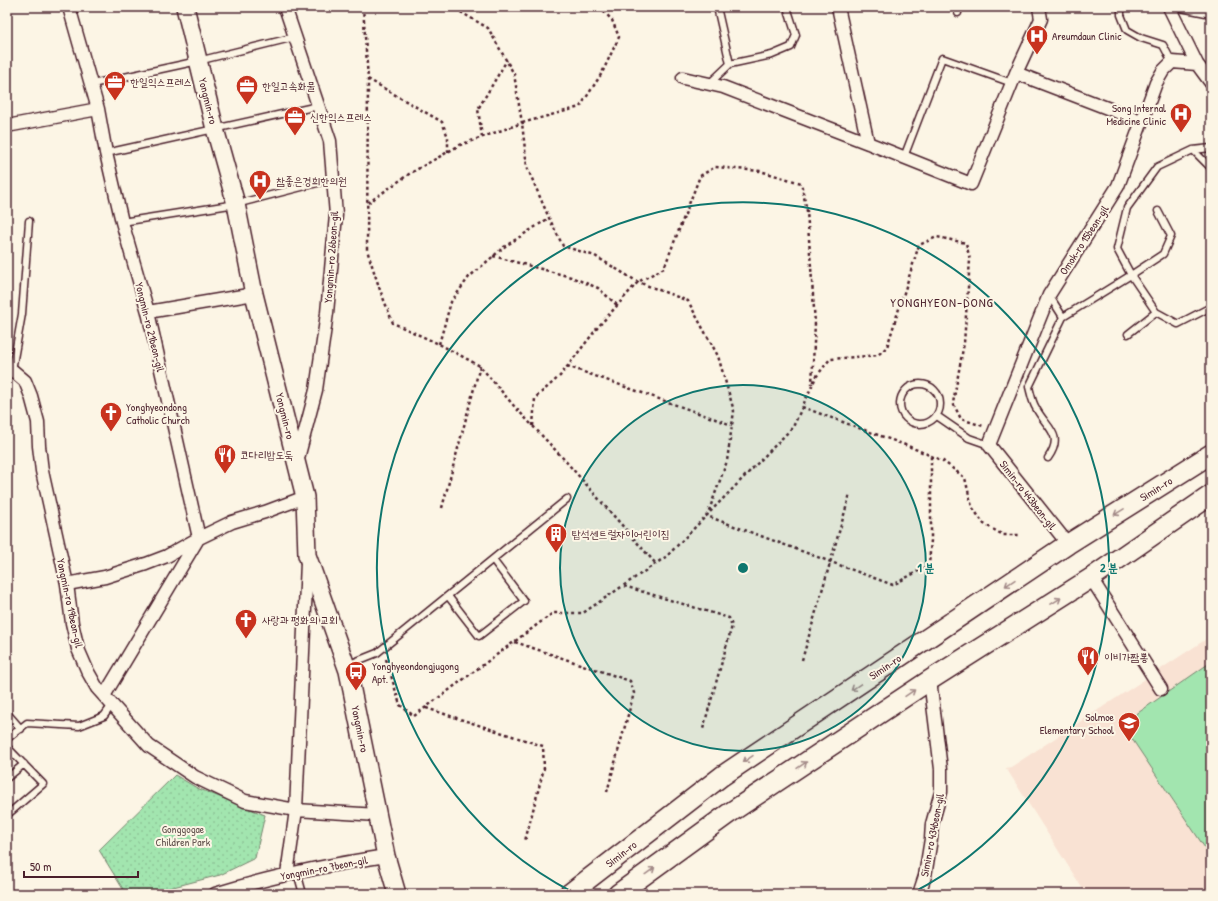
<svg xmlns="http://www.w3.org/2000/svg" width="1218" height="901" font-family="'Patrick Hand','Poor Story',sans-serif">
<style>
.built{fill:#f9e2d3}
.park{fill:url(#park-dots);stroke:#76826d}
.garden{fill:#a2e5af;stroke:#76826d}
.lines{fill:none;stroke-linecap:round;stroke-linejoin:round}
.lane-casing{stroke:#4a1f2b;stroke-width:9}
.street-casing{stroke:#4a1f2b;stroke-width:15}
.secondary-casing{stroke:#4a1f2b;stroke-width:20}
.primary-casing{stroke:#4a1f2b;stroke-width:22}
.path{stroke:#4a1f2b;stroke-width:2.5;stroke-dasharray:3 3;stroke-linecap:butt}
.lane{stroke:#fcf5e5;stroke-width:6}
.street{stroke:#fcf5e5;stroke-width:12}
.secondary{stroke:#fcf5e5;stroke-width:17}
.primary{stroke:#fcf5e5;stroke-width:19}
.oneway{stroke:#a38a88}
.ring{fill:none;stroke:#0f766e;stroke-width:2}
.labels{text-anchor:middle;stroke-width:4;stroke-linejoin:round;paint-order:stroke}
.poi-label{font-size:11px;fill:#4a1f2b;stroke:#fcf5e5;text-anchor:start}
.street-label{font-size:11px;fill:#4a1f2b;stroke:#fcf5e5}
.park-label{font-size:11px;fill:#60504c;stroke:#fcf5e5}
.quarter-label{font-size:13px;letter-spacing:1px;fill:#4a1f2b;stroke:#fcf5e5}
.centre{fill:#0f766e;stroke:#fcf5e5;stroke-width:2}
.ring-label{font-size:12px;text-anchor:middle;font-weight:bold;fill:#0f766e;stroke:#fcf5e5;stroke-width:4;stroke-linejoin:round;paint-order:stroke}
</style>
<defs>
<pattern id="park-dots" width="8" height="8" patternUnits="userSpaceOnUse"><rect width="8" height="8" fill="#a2e5af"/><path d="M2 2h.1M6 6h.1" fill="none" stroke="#8dc497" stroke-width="1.8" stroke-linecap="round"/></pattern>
</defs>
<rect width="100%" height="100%" fill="#fcf5e5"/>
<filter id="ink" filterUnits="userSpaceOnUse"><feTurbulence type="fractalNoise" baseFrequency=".025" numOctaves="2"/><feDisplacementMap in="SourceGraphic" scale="8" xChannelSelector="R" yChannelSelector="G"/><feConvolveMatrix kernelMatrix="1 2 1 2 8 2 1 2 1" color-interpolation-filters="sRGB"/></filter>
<g filter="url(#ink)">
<!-- built -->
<path class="built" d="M 1211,636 L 1211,894 L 1086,894 L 1006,768 L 1011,767 Z"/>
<!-- park -->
<path class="park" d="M 175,775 L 197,788 L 265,815 L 255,858 L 220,875 L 146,894 L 126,894 L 99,850 Z"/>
<!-- garden -->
<path class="garden" d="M 1211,662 L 1211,857 L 1122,724 Z"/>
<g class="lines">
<!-- lane casing -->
<g class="lane-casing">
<path id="lane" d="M 957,7 L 958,13
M 1121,7 L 1121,15 L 1127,30 L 1141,38 L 1163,45 L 1172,62
M 1176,7 L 1211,14
M 730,64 L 772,55 L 791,47 L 796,35 L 787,7
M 92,84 L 198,61 L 295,37
M 709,84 L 730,64 L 717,7
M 1193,150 L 1211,168
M 106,153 L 318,106
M 904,157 L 942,58 L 1012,83
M 1158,211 L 1171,236 L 1163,254 L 1131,275 L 1156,312 L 1178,324 L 1211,307
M 122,222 L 236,204 L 333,179
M 1049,295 L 1063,317 L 1131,275 L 1117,249 L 1127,208 L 1157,167 L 1193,150 L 1211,148
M 1128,334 L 1156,312
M 12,370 L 22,314 L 29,221
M900 404a20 20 0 1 1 40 0a20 20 0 1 1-40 0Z
M 937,416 L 969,438 L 989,445
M 1048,458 C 1065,434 1046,428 1036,408 C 1032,402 1031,394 1029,387 L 1063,317
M 448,596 L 479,636 L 524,601 L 493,560
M 347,665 L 377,653 L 567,499
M 7,713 L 21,729
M 7,739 L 27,723 L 79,726 L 104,716 L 112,705
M 7,747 L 43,784 L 7,815
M 7,778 L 24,764
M 297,872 L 303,894"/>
</g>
<!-- street casing -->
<g class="street-casing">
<path id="street" d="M 69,7 L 98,109 L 106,153 L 122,222 L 148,312 L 199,538
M 285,7 L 330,141 L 336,215 L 327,313 L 316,390 L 297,462
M 838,7 L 868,143
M 1169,7 L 1197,64 L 1211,83
M 1016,73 L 1041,19 L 1039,7
M 683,78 L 723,87 L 868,143 L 971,184 L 1016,73 L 1141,121
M 7,126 L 98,109
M 148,312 L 254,294
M 7,370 L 12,370 L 25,381 L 31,396 L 38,422 L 39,446 L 42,471 L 67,584 L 72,623 L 78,649 L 88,672 L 97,688 L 149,746 L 195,777 L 245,801 L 296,810 L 307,562
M 1068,544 L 989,445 L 1049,295 L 1118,186 L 1156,83 L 1163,71 L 1172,62 L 1197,64
M 1091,578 L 1161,689
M 67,584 L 105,577 L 146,564 L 167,556 L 199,538 L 232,522 L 265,512 L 305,497
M 104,696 L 198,539
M 287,874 L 296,810 L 378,815
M 215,894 C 272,876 327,865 386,856
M 919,894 L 925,876 L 931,839 L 932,824 L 941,792 L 941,769 L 930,680"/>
</g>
<!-- secondary casing -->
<g class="secondary-casing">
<path id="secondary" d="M 185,7 L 215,129 L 236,204 L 254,294 L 305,497 L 307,555 L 348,671 L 386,856 L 397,894"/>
</g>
<!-- primary casing -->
<g class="primary-casing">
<path id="primary" d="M 569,894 L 722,776 L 1068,544 L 1211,454
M 618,894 L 728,814 L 930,680 L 1091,578 L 1211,495"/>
</g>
<!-- path -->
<path class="path" d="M 363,7 L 368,79 L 367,250 L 380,290 L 393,323 L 439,344 L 480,366 L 514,406 L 562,457 L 656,564
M 599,7 L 612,20 L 619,37 L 602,73 L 580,107 L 522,123 L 527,167 L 549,218 L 563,246 L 595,256 L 638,282 L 688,301 L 718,356 L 734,411 L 727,461 L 707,516 L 893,585 L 929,565 L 931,540 L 931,456
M 368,79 L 442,122 L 448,137 L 448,152
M 482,137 L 478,109 L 507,60
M 368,203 L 409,174 L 460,145 L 522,123 L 514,74 L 488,28 L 452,7
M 493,256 L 571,277 L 598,288 L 617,305
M 439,344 L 451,302 L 469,277 L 504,247 L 549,218
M 567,366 L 732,425
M 802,407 L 908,446 L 943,461 L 965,478 L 972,507 L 984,524 L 1003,535 L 1020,535
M 533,426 L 535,398 L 560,376 L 598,327 L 638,282 L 664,268 L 700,176 L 715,167 L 760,171 L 801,183 L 807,211 L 815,323 L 812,384
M 442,508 L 480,366
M 624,586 L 729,618 L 732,626 L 703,729
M 515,642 L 630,681 L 634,693 L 607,792
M 386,659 L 400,705 L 414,716 L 553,613 L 583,613 L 667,556 L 793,427 L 816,377 L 830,359 L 878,355 L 887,347 L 919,245 L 937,237 L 966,243 L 970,260 L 964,343 L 953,403 L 961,419 L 983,426
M 802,660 L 850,494
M 426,708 L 543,746 L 544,768 L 525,841"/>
<!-- lane -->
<use href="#lane" class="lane"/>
<!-- street -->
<use href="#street" class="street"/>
<!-- secondary -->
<use href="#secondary" class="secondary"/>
<!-- primary -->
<use href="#primary" class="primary"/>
</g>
<!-- one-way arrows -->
<defs><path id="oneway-shaft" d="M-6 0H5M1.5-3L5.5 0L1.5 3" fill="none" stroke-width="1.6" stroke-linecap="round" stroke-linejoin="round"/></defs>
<g class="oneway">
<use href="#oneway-shaft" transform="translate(1119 512) rotate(148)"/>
<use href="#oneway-shaft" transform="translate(1010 583) rotate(146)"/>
<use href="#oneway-shaft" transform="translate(1056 601) rotate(-32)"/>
<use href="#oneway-shaft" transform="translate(856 687) rotate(146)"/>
<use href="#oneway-shaft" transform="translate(910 693) rotate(-34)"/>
<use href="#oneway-shaft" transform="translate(748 759) rotate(146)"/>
<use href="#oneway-shaft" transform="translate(802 765) rotate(-34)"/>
<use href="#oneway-shaft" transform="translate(650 871) rotate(-36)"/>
</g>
</g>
<!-- distance rings -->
<circle cx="743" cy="568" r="183" fill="#0f766e" fill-opacity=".12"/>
<g class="ring">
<circle cx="743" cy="568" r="183"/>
<path d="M574 893A366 366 0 1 1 912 893"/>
</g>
<!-- icons -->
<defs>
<g id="hospital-pin" transform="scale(1.15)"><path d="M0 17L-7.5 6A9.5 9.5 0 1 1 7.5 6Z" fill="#c8321e" stroke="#fcf5e5"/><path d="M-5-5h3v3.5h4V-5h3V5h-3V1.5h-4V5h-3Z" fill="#fff"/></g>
<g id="office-pin" transform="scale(1.15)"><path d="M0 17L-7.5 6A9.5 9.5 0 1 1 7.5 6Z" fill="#c8321e" stroke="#fcf5e5"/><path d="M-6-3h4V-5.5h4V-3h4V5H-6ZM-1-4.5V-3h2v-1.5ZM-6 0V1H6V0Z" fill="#fff"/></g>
<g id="church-pin" transform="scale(1.15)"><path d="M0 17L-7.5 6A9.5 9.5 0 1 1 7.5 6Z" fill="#c8321e" stroke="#fcf5e5"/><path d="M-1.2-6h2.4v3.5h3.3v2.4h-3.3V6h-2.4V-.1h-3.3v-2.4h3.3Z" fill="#fff"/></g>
<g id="restaurant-pin" transform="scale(1.15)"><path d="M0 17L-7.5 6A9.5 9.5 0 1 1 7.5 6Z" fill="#c8321e" stroke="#fcf5e5"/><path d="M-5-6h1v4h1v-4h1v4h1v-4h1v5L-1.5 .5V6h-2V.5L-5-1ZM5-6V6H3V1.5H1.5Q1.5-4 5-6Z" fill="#fff"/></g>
<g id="building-pin" transform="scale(1.15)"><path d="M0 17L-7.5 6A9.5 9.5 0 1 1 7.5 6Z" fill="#c8321e" stroke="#fcf5e5"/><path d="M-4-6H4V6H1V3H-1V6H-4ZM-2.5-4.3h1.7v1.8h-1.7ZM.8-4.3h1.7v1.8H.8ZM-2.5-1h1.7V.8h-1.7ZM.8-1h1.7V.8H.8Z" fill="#fff"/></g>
<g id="bus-pin" transform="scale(1.15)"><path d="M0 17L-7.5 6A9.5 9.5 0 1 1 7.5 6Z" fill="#c8321e" stroke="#fcf5e5"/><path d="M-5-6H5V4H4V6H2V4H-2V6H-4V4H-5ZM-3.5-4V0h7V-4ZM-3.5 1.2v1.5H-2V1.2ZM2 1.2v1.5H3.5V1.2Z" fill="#fff"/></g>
<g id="school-pin" transform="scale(1.15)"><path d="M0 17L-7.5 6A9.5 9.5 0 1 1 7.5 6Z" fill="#c8321e" stroke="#fcf5e5"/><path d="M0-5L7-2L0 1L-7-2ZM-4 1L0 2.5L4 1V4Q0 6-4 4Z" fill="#fff"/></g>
</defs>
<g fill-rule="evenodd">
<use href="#hospital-pin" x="1037" y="36"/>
<use href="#office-pin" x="115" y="82"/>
<use href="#office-pin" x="247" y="86"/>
<use href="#hospital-pin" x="1181" y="114"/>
<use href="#office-pin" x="295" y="117"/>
<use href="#hospital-pin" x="260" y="181"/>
<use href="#church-pin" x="111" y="413"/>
<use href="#restaurant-pin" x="225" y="455"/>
<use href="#building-pin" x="556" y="534"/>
<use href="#church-pin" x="246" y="620"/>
<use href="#restaurant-pin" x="1088" y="657"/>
<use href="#bus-pin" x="356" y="672"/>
<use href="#school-pin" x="1129" y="723"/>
</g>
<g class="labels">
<!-- poi labels -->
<g class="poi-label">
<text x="1052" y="40">Areumdaun Clinic</text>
<text x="130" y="86">한일익스프레스</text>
<text x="262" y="90">한일고속화물</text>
<text x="1166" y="112" text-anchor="end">Song Internal<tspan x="1166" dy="13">Medicine Clinic</tspan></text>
<text x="310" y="121">신한익스프레스</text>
<text x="276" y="185">참좋은경희한의원</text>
<text x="126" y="411">Yonghyeondong<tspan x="126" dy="13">Catholic Church</tspan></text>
<text x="240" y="459">코다리밥도둑</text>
<text x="572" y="538">탑석센트럴자이어린이집</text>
<text x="262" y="624">사랑과 평화의 교회</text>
<text x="1104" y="661">이비가짬뽕</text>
<text x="372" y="670">Yonghyeondongjugong<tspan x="372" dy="13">Apt.</tspan></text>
<text x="1114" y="721" text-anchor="end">Solmoe<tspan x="1114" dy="13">Elementary School</tspan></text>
</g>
<!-- street labels -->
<g class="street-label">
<text transform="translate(208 101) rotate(76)" y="4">Yongmin-ro</text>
<text transform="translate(1084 240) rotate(-57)" y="4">Omok-ro 15beon-gil</text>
<text transform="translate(331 257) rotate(-86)" y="4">Yongmin-ro 26beon-gil</text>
<text transform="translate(150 327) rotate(76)" y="4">Yongmin-ro 21beon-gil</text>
<text transform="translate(285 416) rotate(76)" y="4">Yongmin-ro</text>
<text transform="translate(1156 489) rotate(-32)" y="4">Simin-ro</text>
<text transform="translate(1028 495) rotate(52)" y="4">Simin-ro 443beon-gil</text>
<text transform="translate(70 603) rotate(78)" y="4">Yongmin-ro 19beon-gil</text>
<text transform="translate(885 667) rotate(-34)" y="4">Simin-ro</text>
<text transform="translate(360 729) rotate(78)" y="4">Yongmin-ro</text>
<text transform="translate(932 835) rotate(-79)" y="4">Simin-ro 434beon-gil</text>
<text transform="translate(621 854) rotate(-38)" y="4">Simin-ro</text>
<text transform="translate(324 868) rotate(-11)" y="4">Yongmin-ro 7beon-gil</text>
</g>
<!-- park labels -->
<g class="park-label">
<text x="183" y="833">Gonggogae<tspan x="183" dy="13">Children Park</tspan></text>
</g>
<!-- quarter labels -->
<g class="quarter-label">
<text x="942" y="307">YONGHYEON-DONG</text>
</g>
</g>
<circle cx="743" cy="568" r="6" class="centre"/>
<g class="ring-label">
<text x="926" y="572">1 분</text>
<text x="1109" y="572">2 분</text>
</g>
<!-- margin -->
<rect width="1218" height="901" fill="none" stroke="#fcf5e5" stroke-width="24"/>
<rect x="12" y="12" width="1194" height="877" fill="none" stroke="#4a1f2b" stroke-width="1.5" filter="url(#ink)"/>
<!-- scale -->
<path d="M24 871v6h114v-6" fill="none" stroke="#4a1f2b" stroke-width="2"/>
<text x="30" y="871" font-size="12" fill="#4a1f2b" stroke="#fcf5e5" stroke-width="3" paint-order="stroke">50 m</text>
</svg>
